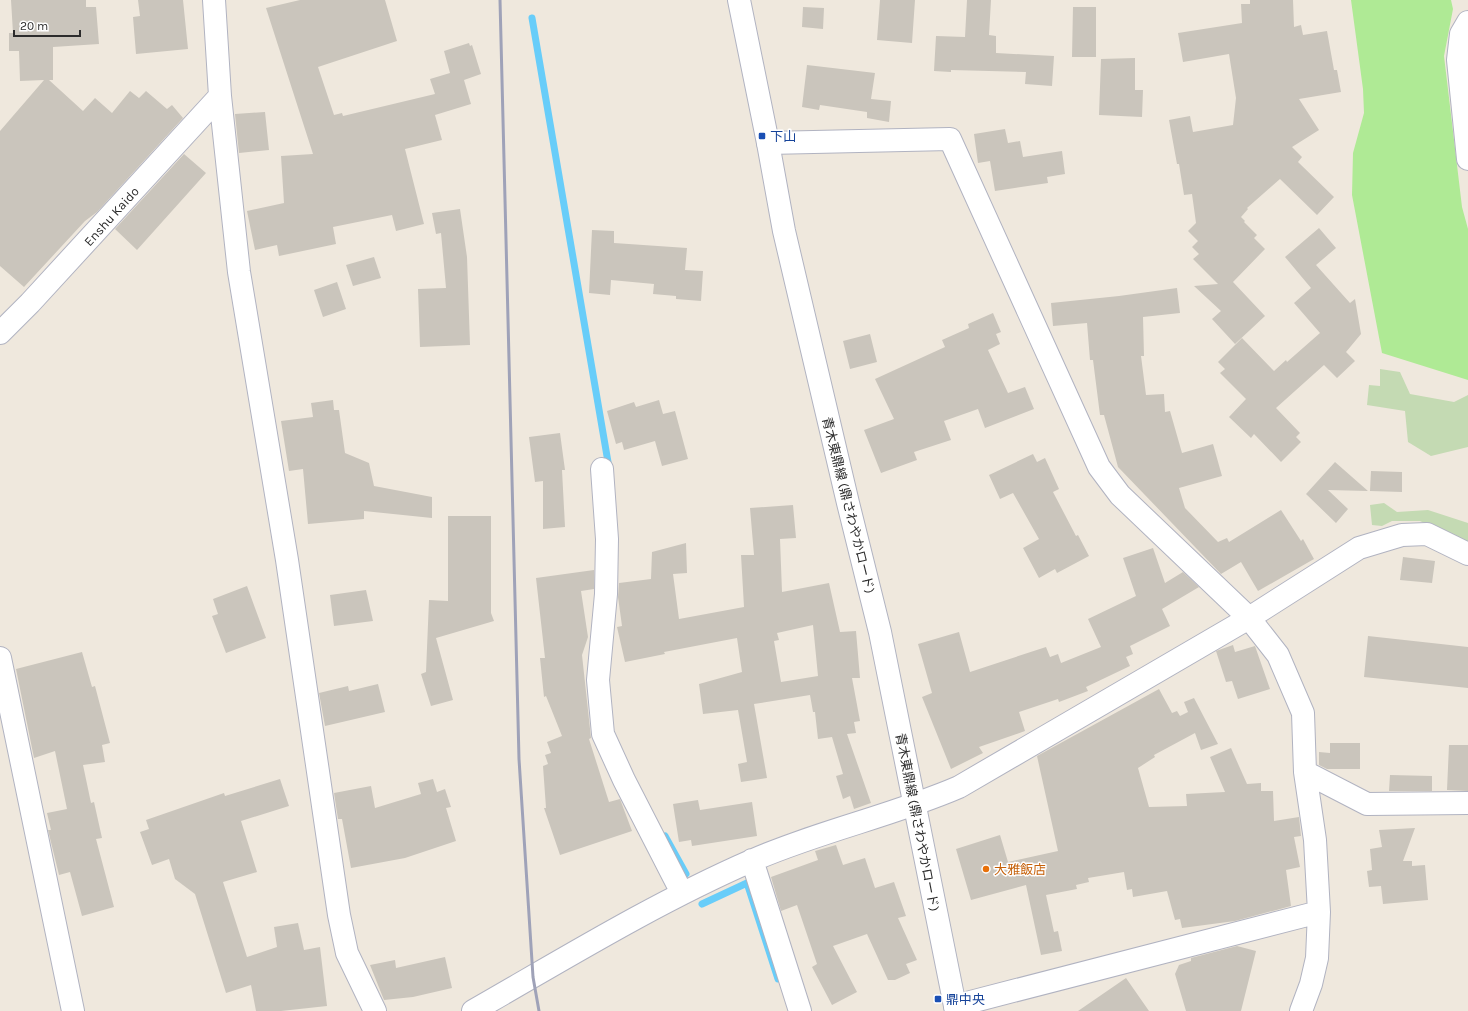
<svg xmlns="http://www.w3.org/2000/svg" width="1468" height="1011" font-family="Karla,'Noto Sans JP',sans-serif">
<style>
.green{fill:#afea95}
.cemetery{fill:#c4dab3}
.lines{fill:none;stroke-linecap:round;stroke-linejoin:round}
.stream{stroke:#68cdf9;stroke-width:7}
.building{fill:#cac5bc;fill-rule:evenodd}
.street-casing{stroke:#b1b3c1;stroke-width:24}
.secondary-casing{stroke:#b1b3c1;stroke-width:24}
.street{stroke:#fff;stroke-width:22}
.secondary{stroke:#fff;stroke-width:22}
.rail{stroke:#9fa2b8;stroke-width:3}
.transit-dot{fill:#1a4fb4;stroke:#fff;stroke-width:1.5}
.food-dot{fill:#e8710a;stroke:#fff;stroke-width:1.5}
.labels{text-anchor:middle;stroke-width:3;stroke-linejoin:round;paint-order:stroke}
.transit-label{font-size:13px;fill:#164399;stroke:#fff;text-anchor:start}
.street-label{font-size:13px;fill:#2c2c2c;stroke:#fff}
.food-label{font-size:13px;fill:#c56008;stroke:#fff;text-anchor:start}
</style>
<rect width="100%" height="100%" fill="#efe8dd"/>
<!-- green -->
<path class="green" d="M 1351,0 L 1451,0 L 1453,9 L 1444,56 L 1462,207 L 1468,229 L 1468,380 L 1382,353 L 1352,195 L 1353,153 L 1364,113 L 1363,89 Z"/>
<!-- cemetery -->
<path class="cemetery" d="M 1380,369 L 1400,372 L 1410,394 L 1454,402 L 1468,395 L 1468,447 L 1431,456 L 1408,442 L 1405,411 L 1367,405 L 1369,385 L 1380,386 Z
M 1384,503 L 1397,512 L 1428,510 L 1468,523 L 1468,544 L 1420,521 L 1392,521 L 1382,526 L 1372,525 L 1370,505 Z"/>
<g class="lines">
<!-- stream -->
<path class="stream" d="M 532,18 L 608,462
M 665,836 L 686,874
M 702,904 L 747,883 L 778,979"/>
</g>
<!-- building -->
<path class="building" d="M 11,0 L 86,0 L 86,7 L 96,7 L 99,44 L 53,47 L 53,80 L 49,80 L 83,111 L 95,98 L 112,113 L 130,91 L 139,98 L 146,91 L 167,109 L 172,105 L 183,118 L 97,212 L 85,221 L 24,287 L 0,266 L 0,131 L 44,80 L 20,81 L 19,51 L 9,51 L 9,33 L 13,33 Z
M 138,0 L 183,0 L 188,49 L 136,54 L 133,17 L 140,16 Z
M 300,0 L 385,0 L 397,41 L 318,67 L 334,115 L 342,113 L 343,116 L 435,94 L 430,79 L 450,73 L 444,51 L 469,43 L 470,46 L 472,45 L 481,74 L 464,80 L 471,104 L 435,115 L 442,140 L 405,149 L 424,224 L 396,231 L 392,215 L 333,227 L 336,244 L 279,256 L 277,245 L 255,250 L 247,211 L 284,203 L 281,156 L 313,154 L 266,8 Z
M 880,0 L 915,0 L 912,43 L 877,40 Z
M 967,0 L 991,0 L 989,35 L 996,36 L 996,53 L 1054,56 L 1052,86 L 1025,84 L 1026,72 L 951,70 L 951,72 L 934,71 L 936,36 L 965,37 Z
M 1250,0 L 1293,0 L 1294,27 L 1301,25 L 1303,35 L 1327,31 L 1334,70 L 1337,70 L 1341,92 L 1299,99 L 1319,130 L 1292,147 L 1302,157 L 1298,162 L 1334,197 L 1317,215 L 1280,179 L 1247,208 L 1248,209 L 1241,217 L 1245,221 L 1244,222 L 1257,235 L 1254,238 L 1265,249 L 1233,282 L 1265,316 L 1235,344 L 1212,319 L 1221,311 L 1194,286 L 1218,284 L 1193,259 L 1199,254 L 1192,247 L 1198,241 L 1188,231 L 1196,223 L 1192,194 L 1184,195 L 1179,164 L 1177,164 L 1169,120 L 1190,116 L 1193,132 L 1233,125 L 1236,98 L 1229,54 L 1183,62 L 1178,33 L 1242,23 L 1241,4 L 1250,4 Z
M 803,7 L 824,8 L 823,29 L 802,27 Z
M 1073,7 L 1096,7 L 1096,57 L 1072,57 Z
M 1135,58 L 1135,90 L 1143,90 L 1142,117 L 1099,115 L 1101,59 Z
M 807,65 L 875,73 L 871,99 L 891,101 L 889,122 L 867,118 L 867,112 L 820,105 L 819,110 L 802,107 Z
M 265,112 L 269,150 L 239,153 L 235,114 Z
M 1005,129 L 1008,143 L 1020,141 L 1023,157 L 1062,151 L 1065,174 L 1047,177 L 1048,183 L 995,191 L 990,161 L 978,163 L 974,134 Z
M 184,154 L 206,173 L 137,250 L 115,229 Z
M 460,209 L 467,257 L 470,345 L 420,347 L 418,289 L 446,288 L 441,233 L 436,234 L 432,213 Z
M 1319,228 L 1336,248 L 1316,265 L 1350,303 L 1355,299 L 1361,334 L 1346,352 L 1355,361 L 1337,378 L 1324,365 L 1276,408 L 1300,433 L 1296,437 L 1301,442 L 1281,462 L 1254,434 L 1251,438 L 1229,417 L 1246,399 L 1220,373 L 1225,369 L 1218,362 L 1242,338 L 1274,371 L 1286,360 L 1287,362 L 1320,333 L 1294,303 L 1311,288 L 1285,257 Z
M 592,230 L 614,231 L 614,243 L 687,248 L 685,270 L 703,271 L 701,301 L 676,299 L 676,296 L 653,294 L 654,284 L 611,280 L 610,295 L 589,293 Z
M 374,257 L 381,278 L 353,286 L 346,265 Z
M 337,282 L 346,309 L 323,317 L 314,290 Z
M 1177,288 L 1180,313 L 1143,317 L 1144,356 L 1141,356 L 1146,395 L 1164,394 L 1165,412 L 1170,411 L 1182,453 L 1213,444 L 1222,476 L 1179,488 L 1185,508 L 1218,542 L 1227,538 L 1229,542 L 1281,510 L 1301,541 L 1303,539 L 1314,559 L 1258,591 L 1241,562 L 1221,574 L 1118,467 L 1104,415 L 1100,415 L 1093,360 L 1090,360 L 1087,323 L 1053,326 L 1051,303 L 1119,296 Z
M 993,313 L 1001,332 L 996,334 L 1000,344 L 988,350 L 1008,393 L 1025,387 L 1034,409 L 985,428 L 978,409 L 944,421 L 951,440 L 914,452 L 917,460 L 881,473 L 864,430 L 894,419 L 875,379 L 945,347 L 942,340 L 969,328 L 968,324 Z
M 870,334 L 877,362 L 850,369 L 843,341 Z
M 333,400 L 334,410 L 339,410 L 345,453 L 369,463 L 374,486 L 432,497 L 432,518 L 364,511 L 364,519 L 308,524 L 303,469 L 289,471 L 281,421 L 313,417 L 311,403 Z
M 659,400 L 663,414 L 675,411 L 688,459 L 662,466 L 655,441 L 624,450 L 622,442 L 616,444 L 607,411 L 634,402 L 636,407 Z
M 560,433 L 565,470 L 562,470 L 565,527 L 543,529 L 543,481 L 535,482 L 529,437 Z
M 1033,454 L 1037,462 L 1045,458 L 1059,489 L 1053,492 L 1076,536 L 1078,535 L 1089,556 L 1057,573 L 1055,569 L 1039,578 L 1023,548 L 1039,539 L 1013,493 L 1000,499 L 989,475 Z
M 1335,462 L 1368,491 L 1328,490 L 1348,509 L 1336,523 L 1306,494 Z
M 1371,471 L 1402,472 L 1402,492 L 1370,491 Z
M 793,505 L 796,538 L 780,539 L 782,592 L 829,583 L 840,632 L 856,631 L 860,678 L 852,678 L 860,721 L 854,722 L 856,733 L 847,734 L 871,803 L 854,809 L 850,796 L 843,799 L 836,776 L 843,774 L 832,737 L 818,739 L 815,712 L 813,712 L 810,695 L 754,704 L 767,778 L 741,782 L 738,764 L 747,762 L 738,710 L 703,714 L 699,684 L 742,672 L 737,638 L 664,652 L 665,654 L 625,662 L 617,627 L 622,626 L 618,597 L 619,583 L 651,579 L 652,552 L 686,543 L 687,573 L 673,574 L 679,619 L 744,607 L 741,555 L 754,555 L 750,508 ZM 813,625 L 818,676 L 781,682 L 774,641 L 779,640 L 777,633 Z
M 448,516 L 491,516 L 491,613 L 494,621 L 436,638 L 453,700 L 431,706 L 421,674 L 426,672 L 429,600 L 448,601 Z
M 1153,548 L 1165,583 L 1183,572 L 1199,587 L 1162,609 L 1170,626 L 1130,646 L 1133,654 L 1126,657 L 1130,666 L 1086,687 L 1088,691 L 1059,702 L 1058,699 L 1019,712 L 1025,731 L 979,747 L 983,753 L 951,769 L 922,697 L 932,693 L 918,644 L 959,632 L 970,672 L 1046,647 L 1050,657 L 1058,654 L 1061,663 L 1101,647 L 1088,619 L 1136,596 L 1123,558 Z
M 1403,557 L 1435,561 L 1432,583 L 1400,580 Z
M 594,570 L 594,589 L 581,591 L 588,637 L 582,655 L 591,738 L 589,739 L 609,802 L 620,799 L 632,831 L 560,855 L 544,808 L 546,808 L 543,766 L 548,764 L 545,755 L 551,753 L 547,742 L 562,736 L 546,696 L 544,697 L 540,658 L 545,658 L 536,578 Z
M 247,586 L 266,638 L 226,653 L 212,616 L 218,614 L 213,599 Z
M 366,590 L 373,621 L 334,626 L 330,595 Z
M 1368,636 L 1468,647 L 1468,688 L 1364,677 Z
M 1233,645 L 1235,652 L 1255,646 L 1270,689 L 1238,699 L 1232,681 L 1226,682 L 1216,651 Z
M 82,652 L 92,687 L 95,686 L 110,743 L 102,745 L 105,762 L 83,765 L 91,803 L 94,802 L 102,838 L 96,839 L 114,907 L 82,916 L 70,872 L 59,875 L 48,830 L 51,830 L 47,813 L 67,809 L 55,751 L 34,758 L 16,669 Z
M 378,684 L 385,712 L 325,726 L 319,693 L 348,686 L 349,691 Z
M 1159,689 L 1172,713 L 1177,711 L 1180,716 L 1188,712 L 1184,702 L 1194,698 L 1218,744 L 1201,750 L 1195,733 L 1154,755 L 1155,757 L 1138,768 L 1149,807 L 1187,806 L 1186,794 L 1225,792 L 1210,757 L 1231,748 L 1247,784 L 1261,783 L 1261,791 L 1273,791 L 1274,821 L 1299,817 L 1301,836 L 1294,837 L 1300,867 L 1286,870 L 1291,906 L 1235,921 L 1182,928 L 1180,919 L 1175,920 L 1167,891 L 1133,897 L 1132,889 L 1127,890 L 1124,872 L 1088,878 L 1089,882 L 1076,885 L 1077,889 L 1046,895 L 1054,932 L 1058,931 L 1062,951 L 1041,955 L 1026,885 L 971,900 L 956,849 L 1000,835 L 1008,862 L 1058,851 L 1037,756 Z
M 1330,743 L 1360,743 L 1360,769 L 1327,769 L 1319,765 L 1319,752 L 1330,753 Z
M 1449,745 L 1468,745 L 1468,791 L 1447,790 Z
M 1390,775 L 1432,776 L 1432,791 L 1389,791 Z
M 280,779 L 289,806 L 241,821 L 257,872 L 223,882 L 247,957 L 277,947 L 274,927 L 298,923 L 304,950 L 320,947 L 327,1006 L 281,1011 L 256,1011 L 251,985 L 226,993 L 195,894 L 175,879 L 169,859 L 152,865 L 140,832 L 149,829 L 146,820 L 224,793 L 225,796 Z
M 433,779 L 437,792 L 445,789 L 451,807 L 446,808 L 456,841 L 405,858 L 351,868 L 342,819 L 338,819 L 334,793 L 371,786 L 375,808 L 421,794 L 418,783 Z
M 698,800 L 700,810 L 752,802 L 757,836 L 692,846 L 691,840 L 679,842 L 673,804 Z
M 1415,828 L 1403,861 L 1412,861 L 1412,866 L 1425,865 L 1428,900 L 1383,904 L 1381,886 L 1369,887 L 1367,871 L 1372,870 L 1370,849 L 1382,847 L 1379,830 Z
M 836,845 L 843,865 L 865,858 L 875,888 L 894,882 L 906,916 L 898,918 L 917,960 L 906,964 L 910,973 L 895,980 L 888,980 L 867,934 L 833,946 L 857,992 L 832,1005 L 812,967 L 817,964 L 797,905 L 781,911 L 771,877 L 818,860 L 815,851 Z
M 1237,946 L 1256,951 L 1241,1011 L 1186,1011 L 1175,974 L 1179,965 L 1191,961 L 1191,958 Z
M 445,957 L 452,988 L 413,997 L 384,1000 L 370,965 L 395,960 L 396,968 Z
M 1126,978 L 1149,1011 L 1078,1011 Z"/>
<g class="lines">
<!-- street casing -->
<g class="street-casing">
<path id="street" d="M 214,0 L 220,96 L 239,272 L 287,560 L 339,915 L 347,953 L 375,1011
M 768,143 L 950,139 L 1099,467 L 1120,495 L 1249,618 L 1278,655 L 1303,713 L 1305,772 L 1315,840 L 1319,912 L 1317,958 L 1311,984 L 1301,1011
M 0,333 L 30,303 L 220,96
M 602,469 L 607,539 L 606,594 L 598,680 L 603,734 L 624,780 L 682,893
M 0,658 L 73,1011
M 1305,772 L 1367,804 L 1468,803
M 752,860 L 800,1011
M 955,1006 L 1319,912
M 473,1011 C 564,959 655,903 751,861 C 819,831 892,816 959,787 L 1249,618 L 1359,548 L 1402,535 L 1427,534 L 1468,554"/>
</g>
<!-- secondary casing -->
<g class="secondary-casing">
<path id="secondary" d="M 739,0 L 768,143 L 784,231 L 848,503 L 880,632 L 956,1011
M 1468,22 L 1461,34 L 1458,60 L 1468,159"/>
</g>
<!-- street -->
<use href="#street" class="street"/>
<!-- secondary -->
<use href="#secondary" class="secondary"/>
<!-- rail -->
<path class="rail" d="M 500,0 L 519,759 L 533,977 L 539,1011"/>
</g>
<!-- markers -->
<g class="transit-dot">
<rect x="758" y="132" width="8" height="8" rx="2"/>
<rect x="934" y="995" width="8" height="8" rx="2"/>
</g>
<circle class="food-dot" cx="986" cy="869" r="4"/>
<g class="labels">
<!-- transit labels -->
<g class="transit-label">
<text x="770" y="141">下山</text>
<text x="946" y="1004">鼎中央</text>
</g>
<!-- street labels -->
<g class="street-label">
<text transform="translate(111 216) rotate(-48)" y="5">Enshu Kaido</text>
<text transform="translate(849 505) rotate(76)" y="5">青木東鼎線 (鼎さわやかロード)</text>
<text transform="translate(918 822) rotate(79)" y="5">青木東鼎線 (鼎さわやかロード)</text>
</g>
<!-- food labels -->
<g class="food-label">
<text x="994" y="874">大雅飯店</text>
</g>
</g>
<!-- scale -->
<path d="M14 30v6h66v-6" fill="none" stroke="#2c2c2c" stroke-width="2"/>
<text x="20" y="30" font-size="12" fill="#2c2c2c" stroke="#ffffff" stroke-width="3" paint-order="stroke">20 m</text>
</svg>
